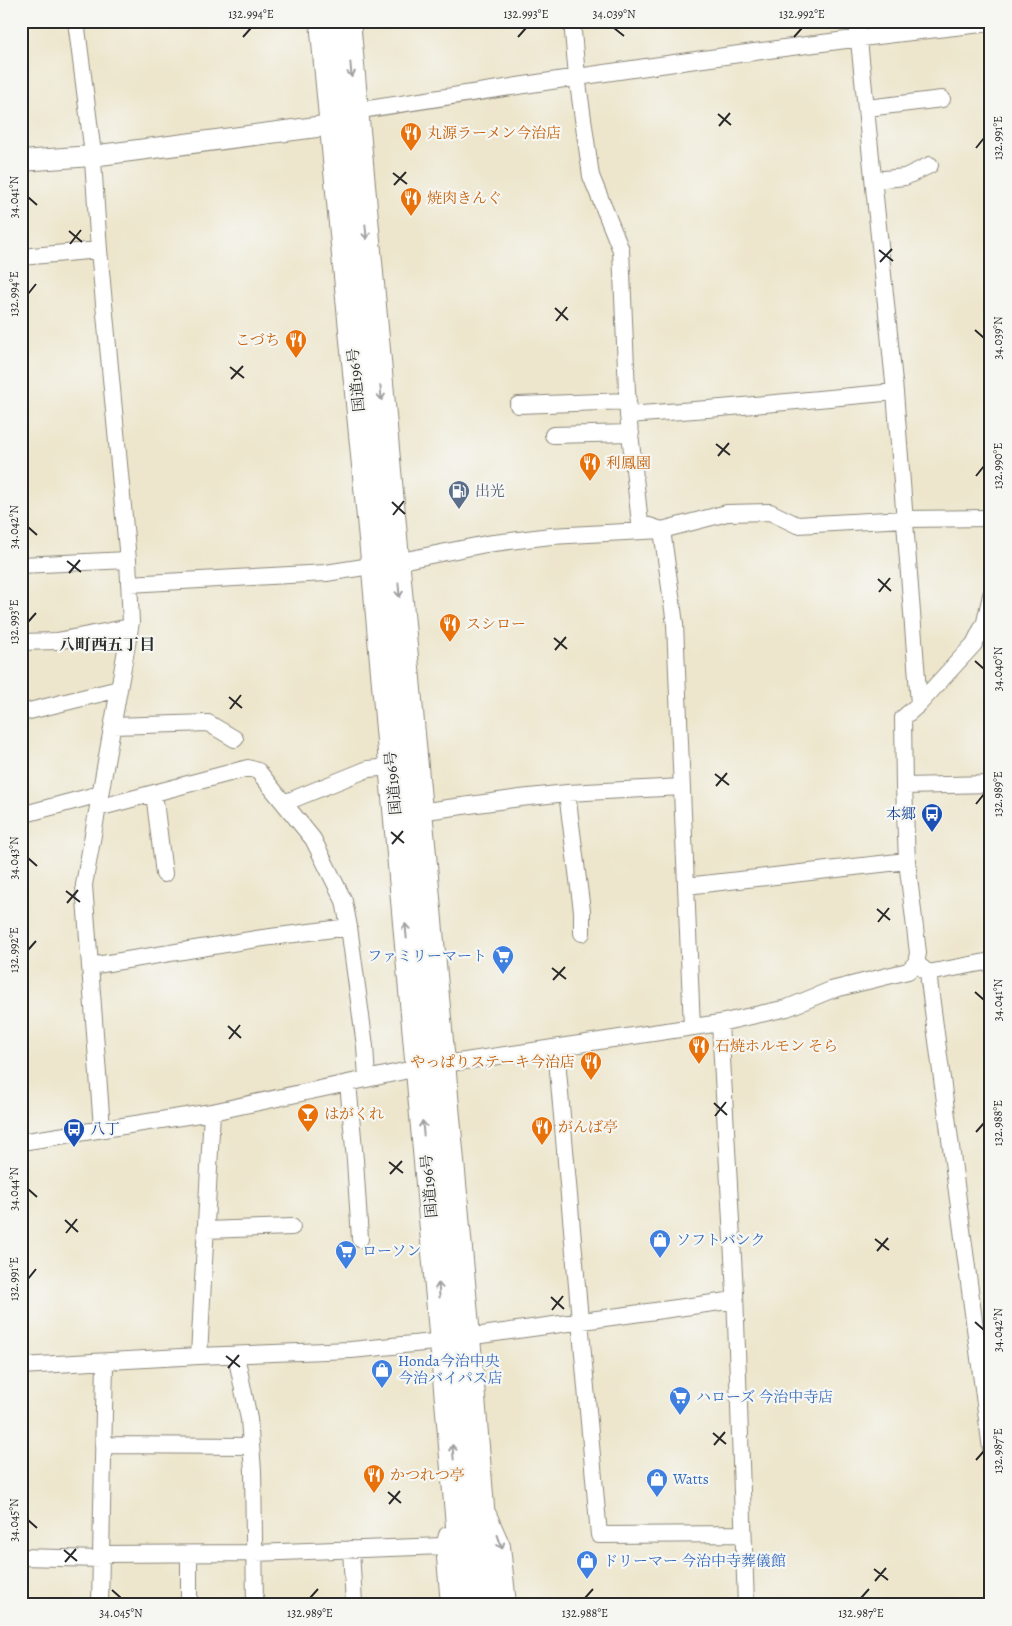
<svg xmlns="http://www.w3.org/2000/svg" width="1012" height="1626" font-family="Alegreya,'Noto Serif JP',serif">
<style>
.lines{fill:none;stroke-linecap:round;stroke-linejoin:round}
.minor-casing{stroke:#8c887c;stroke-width:18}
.tertiary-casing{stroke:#8c887c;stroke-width:22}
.trunk-casing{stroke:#8c887c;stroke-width:28}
.minor{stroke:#fff;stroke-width:16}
.tertiary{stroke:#fff;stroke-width:20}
.trunk{stroke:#fff;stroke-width:26}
.oneway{stroke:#a0a0a0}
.ticks{fill:none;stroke:#2b2b2b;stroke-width:2}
.labels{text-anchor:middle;stroke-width:4.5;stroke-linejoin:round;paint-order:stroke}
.food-label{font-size:15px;fill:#c56008;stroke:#f6f6f2;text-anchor:start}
.street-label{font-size:15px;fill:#2b2b2b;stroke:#f6f6f2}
.service-label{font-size:15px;fill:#4e5e75;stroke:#f6f6f2;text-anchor:start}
.transit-label{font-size:15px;fill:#164399;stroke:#f6f6f2;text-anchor:end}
.shop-label{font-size:15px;fill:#366cbe;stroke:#f6f6f2;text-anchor:start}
.neighbourhood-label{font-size:16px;font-weight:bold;fill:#2b2b2b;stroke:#f6f6f2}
.neatline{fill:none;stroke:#2b2b2b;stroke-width:2}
.ticks-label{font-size:12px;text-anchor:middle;fill:#2b2b2b}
</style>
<rect width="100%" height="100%" fill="#f6f6f2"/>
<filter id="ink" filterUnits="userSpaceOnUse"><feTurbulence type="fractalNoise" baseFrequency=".02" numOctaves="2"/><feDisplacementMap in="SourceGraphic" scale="10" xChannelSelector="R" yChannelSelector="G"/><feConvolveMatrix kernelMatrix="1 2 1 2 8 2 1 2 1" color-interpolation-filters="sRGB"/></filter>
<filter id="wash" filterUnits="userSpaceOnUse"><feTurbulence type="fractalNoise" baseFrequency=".0096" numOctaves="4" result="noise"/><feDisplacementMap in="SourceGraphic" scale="20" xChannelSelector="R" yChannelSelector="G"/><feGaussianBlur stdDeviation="1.12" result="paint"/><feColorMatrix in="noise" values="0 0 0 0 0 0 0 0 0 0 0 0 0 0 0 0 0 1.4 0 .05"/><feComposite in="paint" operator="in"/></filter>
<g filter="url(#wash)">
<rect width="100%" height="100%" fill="#ede6cc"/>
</g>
<g filter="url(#ink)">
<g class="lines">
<!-- minor casing -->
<g class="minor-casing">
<path id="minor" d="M 76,21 L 92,146 L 99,250 L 128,560 L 131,622 L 84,885 L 102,1128
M 572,21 L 577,76 L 591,176 L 621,250 L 628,415 L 640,523 L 662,530 L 675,624 L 692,1027
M 857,21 L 895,392 L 919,704
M 867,108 L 942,99
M 348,115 L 355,111 C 567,78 778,46 991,23
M 874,180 L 905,177 L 930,165
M 21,257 L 99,250
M 518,405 L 628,401
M 628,415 L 721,408 L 895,392
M 553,435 L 631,433
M 21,565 L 128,560
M 129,584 L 326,573 L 396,562 L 486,544 L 551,536 L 662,530 L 727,513 L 770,512 L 797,525 L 905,519 L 991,518
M 21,642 L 57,641 L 130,627
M 21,713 L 119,689
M 113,726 L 208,723 L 235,739
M 904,786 L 991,784
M 154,793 L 164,874
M 567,793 L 582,911 L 582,933
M 284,803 L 368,769 L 392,767
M 98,808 L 248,768 L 258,771 L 313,839 L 344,901 L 349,927 L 365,1046 L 367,1079
M 419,812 L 520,798 L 567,793 L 682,787
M 21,815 L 100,794
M 686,886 L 907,861
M 916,963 L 928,973 L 991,1449
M 90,966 L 263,938 L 349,927
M 928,973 L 991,961
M 720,1023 L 735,1293 L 746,1605
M 556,1048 L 599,1535 L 743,1534
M 348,1083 L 355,1160 L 360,1239
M 21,1142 L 212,1112 L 418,1068 L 720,1023 L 787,1008 L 831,990 L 908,971 L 916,963 L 918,953 L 907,861 L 904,786 L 903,718 L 919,704 L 974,644 L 985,622 L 991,595
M 206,1230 L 292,1227
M 467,1337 L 735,1300
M 236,1355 L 249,1419 L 253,1471 L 255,1605
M 199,1356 L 351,1350 L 444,1341
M 21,1366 L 199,1356 L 212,1112
M 103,1445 L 251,1446
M 488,1514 L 502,1546 L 508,1605
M 447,1535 L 444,1546 L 449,1605
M 351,1549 L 354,1605
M 101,1554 L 254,1553 L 444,1546
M 189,1554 L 189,1605
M 21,1557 L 101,1559
M 100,1605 L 105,1363"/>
</g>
<!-- tertiary casing -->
<g class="tertiary-casing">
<path id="tertiary" d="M 21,161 L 92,156 L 332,125"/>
</g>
<!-- trunk casing -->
<g class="trunk-casing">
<path id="trunk" d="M 323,21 C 339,204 358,387 375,570 C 405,915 436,1260 466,1605
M 347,21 L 467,1337 L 489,1605"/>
</g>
<!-- minor -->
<use href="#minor" class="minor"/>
<!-- tertiary -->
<use href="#tertiary" class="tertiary"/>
<!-- trunk -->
<use href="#trunk" class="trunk"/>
</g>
<!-- one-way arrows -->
<defs><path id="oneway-shaft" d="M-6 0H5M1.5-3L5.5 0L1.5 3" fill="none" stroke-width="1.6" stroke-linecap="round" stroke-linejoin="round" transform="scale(1.25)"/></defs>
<g class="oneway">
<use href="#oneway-shaft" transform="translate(351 70) rotate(85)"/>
<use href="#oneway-shaft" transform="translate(366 232) rotate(85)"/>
<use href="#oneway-shaft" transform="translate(381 393) rotate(85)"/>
<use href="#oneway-shaft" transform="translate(399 590) rotate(85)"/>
<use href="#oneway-shaft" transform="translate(406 931) rotate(-95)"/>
<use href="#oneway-shaft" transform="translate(423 1128) rotate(-95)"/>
<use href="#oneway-shaft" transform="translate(439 1290) rotate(-95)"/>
<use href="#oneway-shaft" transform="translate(453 1452) rotate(-95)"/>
<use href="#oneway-shaft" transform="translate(500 1542) rotate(71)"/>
</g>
</g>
<!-- ticks -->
<path class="ticks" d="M 614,28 L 624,36M 243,37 L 251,28M 518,37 L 526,28M 794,37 L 802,28M 718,114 L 731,125M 719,126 L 730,113M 976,148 L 984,138M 393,173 L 407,184M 394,185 L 406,172M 28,197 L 37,205M 69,231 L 82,242M 70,244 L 81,230M 879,250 L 893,261M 880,262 L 892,249M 28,294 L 36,284M 555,308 L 568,320M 556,321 L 567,307M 975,330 L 984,338M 230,367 L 244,378M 231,379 L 243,366M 716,444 L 730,455M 718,456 L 729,443M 976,476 L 984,466M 392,502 L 405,514M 393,515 L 404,501M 28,527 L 37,535M 67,561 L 81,572M 69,573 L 80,560M 878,579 L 891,591M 879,592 L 890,578M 28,622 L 36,613M 554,638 L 567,649M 555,650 L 566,637M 975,661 L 984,669M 229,697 L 242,708M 230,709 L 241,695M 715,774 L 729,785M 716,786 L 727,773M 976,804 L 984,794M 391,832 L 404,843M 392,844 L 403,831M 28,858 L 37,866M 66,891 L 80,902M 67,903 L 78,890M 877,909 L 890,920M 878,922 L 889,908M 28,950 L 36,941M 552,968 L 566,979M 553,980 L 565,967M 975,992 L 984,1000M 228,1026 L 241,1038M 229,1039 L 240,1025M 714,1103 L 727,1115M 715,1116 L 726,1102M 976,1132 L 984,1123M 389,1162 L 403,1173M 390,1174 L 402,1161M 28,1189 L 37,1197M 65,1220 L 78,1232M 66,1233 L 77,1219M 875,1239 L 889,1250M 877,1251 L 888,1238M 28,1279 L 36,1269M 551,1297 L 564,1309M 552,1310 L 563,1296M 975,1322 L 984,1330M 226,1356 L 240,1367M 228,1368 L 239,1355M 713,1433 L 726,1444M 714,1445 L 725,1432M 976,1460 L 984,1451M 388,1492 L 401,1503M 389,1504 L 400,1491M 28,1520 L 37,1528M 64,1550 L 77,1561M 65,1562 L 76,1549M 874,1569 L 888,1580M 875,1581 L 886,1568M 112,1590 L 121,1598M 310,1598 L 318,1589M 585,1598 L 593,1589M 861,1598 L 869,1589"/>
<!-- icons -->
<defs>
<g id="restaurant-pin" transform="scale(1.125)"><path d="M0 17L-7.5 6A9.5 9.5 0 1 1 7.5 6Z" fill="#e8710a" stroke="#f6f6f2"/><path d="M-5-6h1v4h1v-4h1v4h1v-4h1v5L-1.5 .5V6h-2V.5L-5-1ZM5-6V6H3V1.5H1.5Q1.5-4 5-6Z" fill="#fff"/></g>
<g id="fuel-pin" transform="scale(1.125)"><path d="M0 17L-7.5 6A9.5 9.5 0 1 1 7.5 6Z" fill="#5c6f8a" stroke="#f6f6f2"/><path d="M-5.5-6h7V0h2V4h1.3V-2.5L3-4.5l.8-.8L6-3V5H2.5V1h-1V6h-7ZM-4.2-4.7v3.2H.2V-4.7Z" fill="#fff"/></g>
<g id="bus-pin" transform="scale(1.125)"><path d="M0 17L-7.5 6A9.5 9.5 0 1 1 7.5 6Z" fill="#1a4fb4" stroke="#f6f6f2"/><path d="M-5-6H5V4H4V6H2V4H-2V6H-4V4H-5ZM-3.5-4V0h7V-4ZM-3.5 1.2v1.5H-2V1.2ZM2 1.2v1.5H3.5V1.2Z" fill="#fff"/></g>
<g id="supermarket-pin" transform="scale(1.125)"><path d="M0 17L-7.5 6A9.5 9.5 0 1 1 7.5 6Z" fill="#3f7fe0" stroke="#f6f6f2"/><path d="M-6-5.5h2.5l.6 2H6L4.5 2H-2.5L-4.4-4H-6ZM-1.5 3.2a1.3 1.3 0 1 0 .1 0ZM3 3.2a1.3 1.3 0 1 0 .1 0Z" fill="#fff"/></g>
<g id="bar-pin" transform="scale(1.125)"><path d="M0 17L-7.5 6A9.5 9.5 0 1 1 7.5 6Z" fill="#e8710a" stroke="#f6f6f2"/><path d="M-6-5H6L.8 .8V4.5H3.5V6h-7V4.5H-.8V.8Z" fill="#fff"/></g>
<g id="shop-pin" transform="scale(1.125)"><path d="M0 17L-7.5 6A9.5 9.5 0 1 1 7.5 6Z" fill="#3f7fe0" stroke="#f6f6f2"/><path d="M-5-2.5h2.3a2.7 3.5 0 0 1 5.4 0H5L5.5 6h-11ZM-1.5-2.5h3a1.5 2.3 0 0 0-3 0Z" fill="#fff"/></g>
</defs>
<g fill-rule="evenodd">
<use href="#restaurant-pin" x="411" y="133"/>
<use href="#restaurant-pin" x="411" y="198"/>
<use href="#restaurant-pin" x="296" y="340"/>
<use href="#restaurant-pin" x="590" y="463"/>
<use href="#fuel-pin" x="459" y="491"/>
<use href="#restaurant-pin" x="450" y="624"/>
<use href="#bus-pin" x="932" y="814"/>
<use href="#supermarket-pin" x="503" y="956"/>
<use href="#restaurant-pin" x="699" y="1046"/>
<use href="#restaurant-pin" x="591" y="1062"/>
<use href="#bar-pin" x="308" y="1114"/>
<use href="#restaurant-pin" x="542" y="1127"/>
<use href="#bus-pin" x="74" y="1129"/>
<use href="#shop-pin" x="660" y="1240"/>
<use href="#supermarket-pin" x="346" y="1251"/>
<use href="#shop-pin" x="382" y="1370"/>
<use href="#supermarket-pin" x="680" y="1397"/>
<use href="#restaurant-pin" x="374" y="1475"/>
<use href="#shop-pin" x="657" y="1479"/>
<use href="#shop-pin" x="587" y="1561"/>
</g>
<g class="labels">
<!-- food labels -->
<g class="food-label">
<text x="427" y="138">丸源ラーメン今治店</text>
<text x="427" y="203">焼肉きんぐ</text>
<text x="280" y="345" text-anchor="end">こづち</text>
<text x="606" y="468">利鳳園</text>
<text x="466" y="629">スシロー</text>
<text x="715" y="1051">石焼ホルモン そら</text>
<text x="575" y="1067" text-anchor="end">やっぱりステーキ今治店</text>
<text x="324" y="1119">はがくれ</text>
<text x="558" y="1132">がんば亭</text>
<text x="390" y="1480">かつれつ亭</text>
</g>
<!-- street labels -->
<g class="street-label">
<text transform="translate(356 380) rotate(-96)" y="5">国道196号</text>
<text transform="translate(393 783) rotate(-95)" y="5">国道196号</text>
<text transform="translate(429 1186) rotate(-95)" y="5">国道196号</text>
</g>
<!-- service labels -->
<g class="service-label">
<text x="475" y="496">出光</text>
</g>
<!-- transit labels -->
<g class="transit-label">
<text x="916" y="819">本郷</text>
<text x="90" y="1134" text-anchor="start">八丁</text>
</g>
<!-- shop labels -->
<g class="shop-label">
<text x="487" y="961" text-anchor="end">ファミリーマート</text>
<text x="676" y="1245">ソフトバンク</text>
<text x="362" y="1256">ローソン</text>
<text x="398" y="1366">Honda今治中央<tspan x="398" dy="17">今治バイパス店</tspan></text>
<text x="696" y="1402">ハローズ 今治中寺店</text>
<text x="673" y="1484">Watts</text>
<text x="603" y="1566">ドリーマー 今治中寺葬儀館</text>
</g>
<!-- neighbourhood labels -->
<g class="neighbourhood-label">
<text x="107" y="650">八町西五丁目</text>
</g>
</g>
<!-- margin -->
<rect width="1012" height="1626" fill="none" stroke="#f6f6f2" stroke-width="55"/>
<rect x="28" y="28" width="956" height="1570" class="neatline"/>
<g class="ticks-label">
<text x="251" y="18">132.994°E</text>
<text x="526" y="18">132.993°E</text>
<text x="614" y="18">34.039°N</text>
<text x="802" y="18">132.992°E</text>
<text transform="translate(998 138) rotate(-90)" y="4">132.991°E</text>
<text transform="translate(14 197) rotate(-90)" y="4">34.041°N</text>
<text transform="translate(14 294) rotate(-90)" y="4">132.994°E</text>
<text transform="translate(998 338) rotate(-90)" y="4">34.039°N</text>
<text transform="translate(998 466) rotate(-90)" y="4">132.990°E</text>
<text transform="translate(14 527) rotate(-90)" y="4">34.042°N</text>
<text transform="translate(14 622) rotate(-90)" y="4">132.993°E</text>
<text transform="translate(998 669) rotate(-90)" y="4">34.040°N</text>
<text transform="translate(998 794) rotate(-90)" y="4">132.989°E</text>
<text transform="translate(14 858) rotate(-90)" y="4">34.043°N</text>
<text transform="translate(14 950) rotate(-90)" y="4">132.992°E</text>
<text transform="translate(998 1000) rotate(-90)" y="4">34.041°N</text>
<text transform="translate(998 1123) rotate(-90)" y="4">132.988°E</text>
<text transform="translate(14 1189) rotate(-90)" y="4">34.044°N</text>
<text transform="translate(14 1279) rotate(-90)" y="4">132.991°E</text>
<text transform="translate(998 1330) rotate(-90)" y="4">34.042°N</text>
<text transform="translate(998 1451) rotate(-90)" y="4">132.987°E</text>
<text transform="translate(14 1520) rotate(-90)" y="4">34.045°N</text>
<text x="121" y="1617">34.045°N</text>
<text x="310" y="1617">132.989°E</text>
<text x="585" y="1617">132.988°E</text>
<text x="861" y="1617">132.987°E</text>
</g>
</svg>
